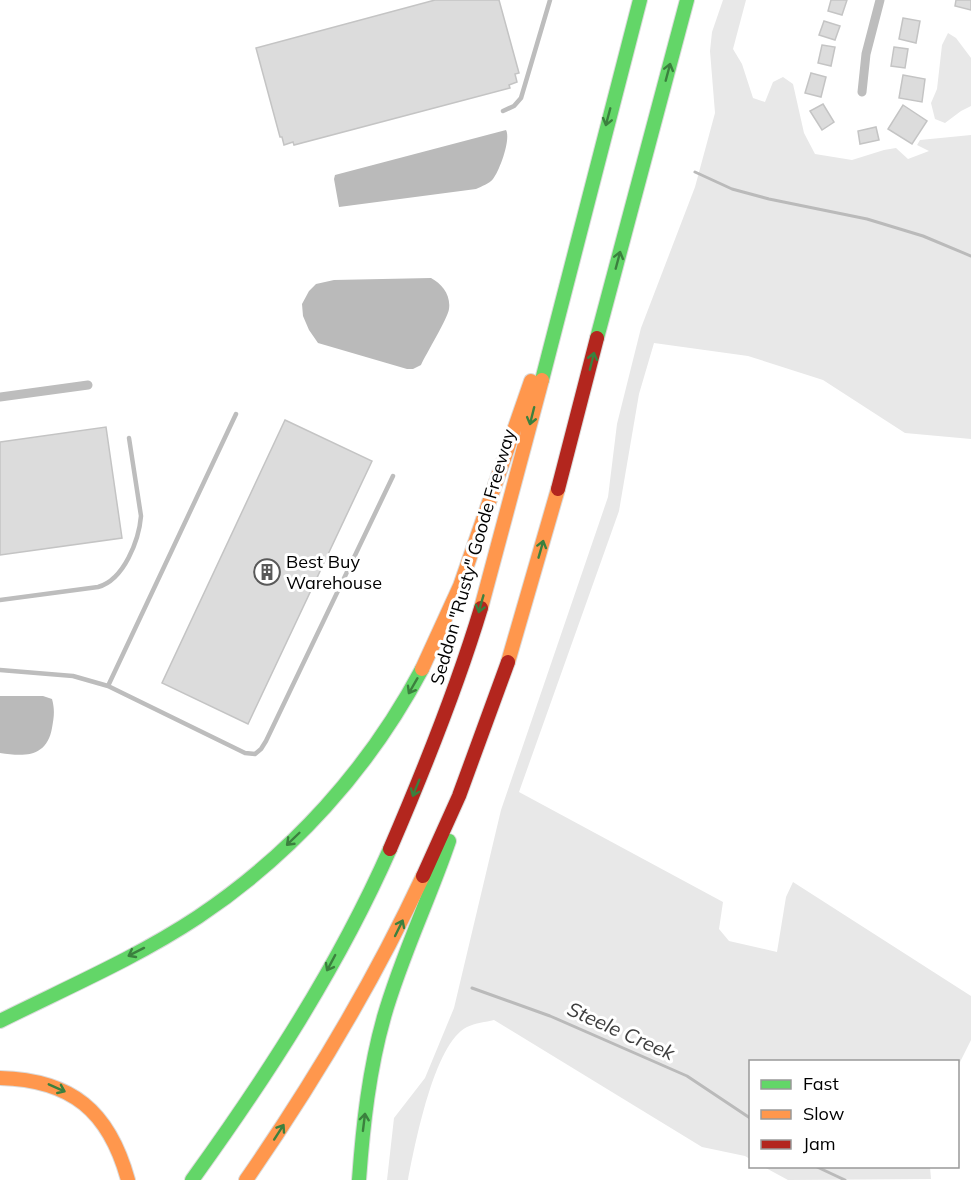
<svg xmlns="http://www.w3.org/2000/svg" width="971" height="1180" font-family="Mulish,sans-serif">
<style>
.green{fill:#e8e8e8}
.water{fill:#bababa}
.lines{fill:none;stroke-linecap:round;stroke-linejoin:round}
.stream{stroke:#bababa;stroke-width:3}
.building{fill:#dcdcdc;stroke:#c4c4c4;stroke-width:1.5}
.fast-casing{stroke:#dbdbdb;stroke-width:16}
.slow-casing{stroke:#dbdbdb;stroke-width:16}
.jam-casing{stroke:#dbdbdb;stroke-width:16}
.lane{stroke:#bdbdbd;stroke-width:4.5}
.street{stroke:#bdbdbd;stroke-width:9}
.fast{stroke:#63d668;stroke-width:14}
.slow{stroke:#ff974d;stroke-width:14}
.jam{stroke:#b3261e;stroke-width:14}
.oneway{stroke:#3b803e}
.labels{text-anchor:middle;stroke-width:6;stroke-linejoin:round;paint-order:stroke}
.street-label{font-size:18px;fill:#000;stroke:#fff}
.poi-label{font-size:18px;fill:#000;stroke:#fff;text-anchor:start}
.water-label{font-size:20px;font-style:italic;fill:#3e3e3e;stroke:#fff}
</style>
<rect width="100%" height="100%" fill="#fff"/>
<!-- green -->
<path class="green" d="M 723,0 L 746,0 L 733,49 L 742,64 L 753,98 L 765,102 L 773,82 L 783,77 L 793,84 L 804,133 L 815,154 L 852,160 L 884,150 L 896,148 L 908,159 L 929,151 L 917,145 L 920,140 L 971,135 L 971,439 L 905,433 L 823,380 L 748,356 L 654,343 L 639,394 L 619,511 L 519,792 L 723,902 L 719,929 L 729,941 L 777,952 L 786,897 L 793,882 L 971,996 L 971,1040 L 958,1066 L 958,1062 L 750,1062 L 750,1159 L 745,1156 L 702,1147 L 494,1020 C 486,1022 475,1023 467,1027 C 434,1043 415,1145 408,1180 L 387,1180 L 394,1118 L 425,1078 L 454,1008 L 501,810 L 608,497 L 617,424 L 641,328 L 695,187 L 715,113 L 710,51 L 712,32 Z
M 948,33 L 956,38 L 971,58 L 971,106 L 961,111 L 945,123 L 935,119 L 931,103 L 937,89 L 942,45 Z
M 764,1167 L 930,1167 L 931,1179 L 788,1180 Z"/>
<!-- water -->
<path class="water" d="M 506,130 C 511,139 500,170 493,179 C 489,184 482,186 476,189 L 339,207 L 334,179 L 335,175 Z
M 431,278 C 442,284 451,295 449,309 C 448,318 426,354 421,365 L 413,369 L 407,369 L 318,343 L 309,330 L 303,316 L 302,304 L 309,291 L 316,284 L 334,280 Z
M 0,696 L 43,696 L 52,699 C 55,710 54,717 52,728 C 47,757 25,757 0,753 Z"/>
<g class="lines">
<!-- stream -->
<path class="stream" d="M 695,172 L 732,189 L 769,199 L 867,219 L 923,236 L 971,256
M 472,988 L 550,1016 L 687,1076 L 750,1118
M 815,1166 L 845,1180"/>
</g>
<!-- building -->
<path class="building" d="M 435,0 L 499,0 L 519,73 L 515,74 L 517,82 L 509,85 L 510,88 L 294,145 L 293,142 L 284,145 L 282,137 L 280,137 L 256,48 Z
M 831,0 L 847,0 L 842,15 L 828,11 Z
M 956,0 L 971,0 L 971,10 L 955,6 Z
M 903,18 L 920,21 L 916,43 L 899,39 Z
M 824,21 L 840,26 L 835,40 L 819,35 Z
M 822,45 L 835,47 L 831,66 L 818,63 Z
M 894,47 L 908,49 L 905,68 L 891,66 Z
M 811,73 L 826,77 L 821,97 L 805,93 Z
M 903,75 L 925,79 L 922,102 L 899,98 Z
M 823,104 L 834,122 L 822,130 L 810,111 Z
M 903,105 L 927,121 L 912,144 L 888,129 Z
M 876,127 L 879,140 L 860,144 L 858,131 Z
M 285,420 L 372,461 L 248,724 L 162,683 Z
M 106,427 L 122,538 L 0,555 L 0,442 Z"/>
<g class="lines">
<!-- fast casing -->
<g class="fast-casing">
<path id="fast" d="M 597,338 L 687,0
M 542,380 L 640,0
M 0,1021 C 66,988 136,958 198,917 C 292,854 369,769 422,669
M 192,1180 C 267,1076 338,967 390,849
M 359,1180 C 363,1125 369,1070 384,1017 C 401,957 429,900 449,841"/>
</g>
<!-- slow casing -->
<g class="slow-casing">
<path id="slow" d="M 481,608 L 542,380
M 508,662 L 558,489
M 422,669 L 460,586 L 531,381
M 0,1078 C 72,1080 109,1111 128,1180
M 246,1180 C 313,1083 373,983 423,876"/>
</g>
<!-- jam casing -->
<g class="jam-casing">
<path id="jam" d="M 558,489 L 597,338
M 390,849 C 424,770 456,691 481,608
M 423,876 L 459,796 L 508,662"/>
</g>
<!-- lane -->
<path class="lane" d="M 503,111 L 514,106 L 521,98 L 550,0
M 0,600 L 98,587 C 124,580 139,540 141,516 L 129,438
M 0,670 L 73,676 L 108,686 L 245,753 L 255,754 L 261,749 L 266,741 L 393,476
M 108,686 L 236,414"/>
<!-- street -->
<path class="street" d="M 862,92 L 866,54 L 880,0
M 0,397 L 88,385"/>
<!-- fast -->
<use href="#fast" class="fast"/>
<!-- slow -->
<use href="#slow" class="slow"/>
<!-- jam -->
<use href="#jam" class="jam"/>
</g>
<!-- one-way arrows -->
<defs><path id="oneway-shaft" d="M-6 0H5M1.5-3L5.5 0L1.5 3" fill="none" stroke-width="1.6" stroke-linecap="round" stroke-linejoin="round" transform="scale(1.5)"/></defs>
<g class="oneway">
<use href="#oneway-shaft" transform="translate(668 72) rotate(-75)"/>
<use href="#oneway-shaft" transform="translate(608 117) rotate(105)"/>
<use href="#oneway-shaft" transform="translate(618 260) rotate(-75)"/>
<use href="#oneway-shaft" transform="translate(592 361) rotate(-76)"/>
<use href="#oneway-shaft" transform="translate(532 416) rotate(104)"/>
<use href="#oneway-shaft" transform="translate(541 549) rotate(-74)"/>
<use href="#oneway-shaft" transform="translate(481 604) rotate(106)"/>
<use href="#oneway-shaft" transform="translate(413 686) rotate(120)"/>
<use href="#oneway-shaft" transform="translate(416 788) rotate(112)"/>
<use href="#oneway-shaft" transform="translate(293 839) rotate(136)"/>
<use href="#oneway-shaft" transform="translate(399 928) rotate(-64)"/>
<use href="#oneway-shaft" transform="translate(136 952) rotate(153)"/>
<use href="#oneway-shaft" transform="translate(331 963) rotate(118)"/>
<use href="#oneway-shaft" transform="translate(57 1088) rotate(24)"/>
<use href="#oneway-shaft" transform="translate(364 1122) rotate(-83)"/>
<use href="#oneway-shaft" transform="translate(279 1132) rotate(-57)"/>
</g>
<!-- icons -->
<defs>
<g id="building-ring" transform="scale(1.35)"><circle r="9.5" fill="#fff" stroke="#595959" stroke-width="1.5"/><path d="M-4-6H4V6H1V3H-1V6H-4ZM-2.5-4.3h1.7v1.8h-1.7ZM.8-4.3h1.7v1.8H.8ZM-2.5-1h1.7V.8h-1.7ZM.8-1h1.7V.8H.8Z" fill="#595959"/></g>
</defs>
<g fill-rule="evenodd">
<use href="#building-ring" x="267" y="572"/>
</g>
<g class="labels">
<!-- street labels -->
<g class="street-label">
<text transform="translate(473 557) rotate(-74)" y="6">Seddon "Rusty" Goode Freeway</text>
</g>
<!-- poi labels -->
<g class="poi-label">
<text x="286" y="568">Best Buy<tspan x="286" dy="21">Warehouse</tspan></text>
</g>
<!-- water labels -->
<g class="water-label">
<text transform="translate(621 1031) rotate(24)" y="7">Steele Creek</text>
</g>
</g>
<!-- legend -->
<rect x="749" y="1060" width="210" height="108" fill="#ffffff" stroke="#999999" stroke-width="1.5"/>
<rect x="761" y="1080" width="30" height="9" fill="#63d668" stroke="#999999" stroke-width="1.5"/>
<text x="803" y="1090" font-size="18" fill="#000000">Fast</text>
<rect x="761" y="1110" width="30" height="9" fill="#ff974d" stroke="#999999" stroke-width="1.5"/>
<text x="803" y="1120" font-size="18" fill="#000000">Slow</text>
<rect x="761" y="1140" width="30" height="9" fill="#b3261e" stroke="#999999" stroke-width="1.5"/>
<text x="803" y="1150" font-size="18" fill="#000000">Jam</text>
</svg>
